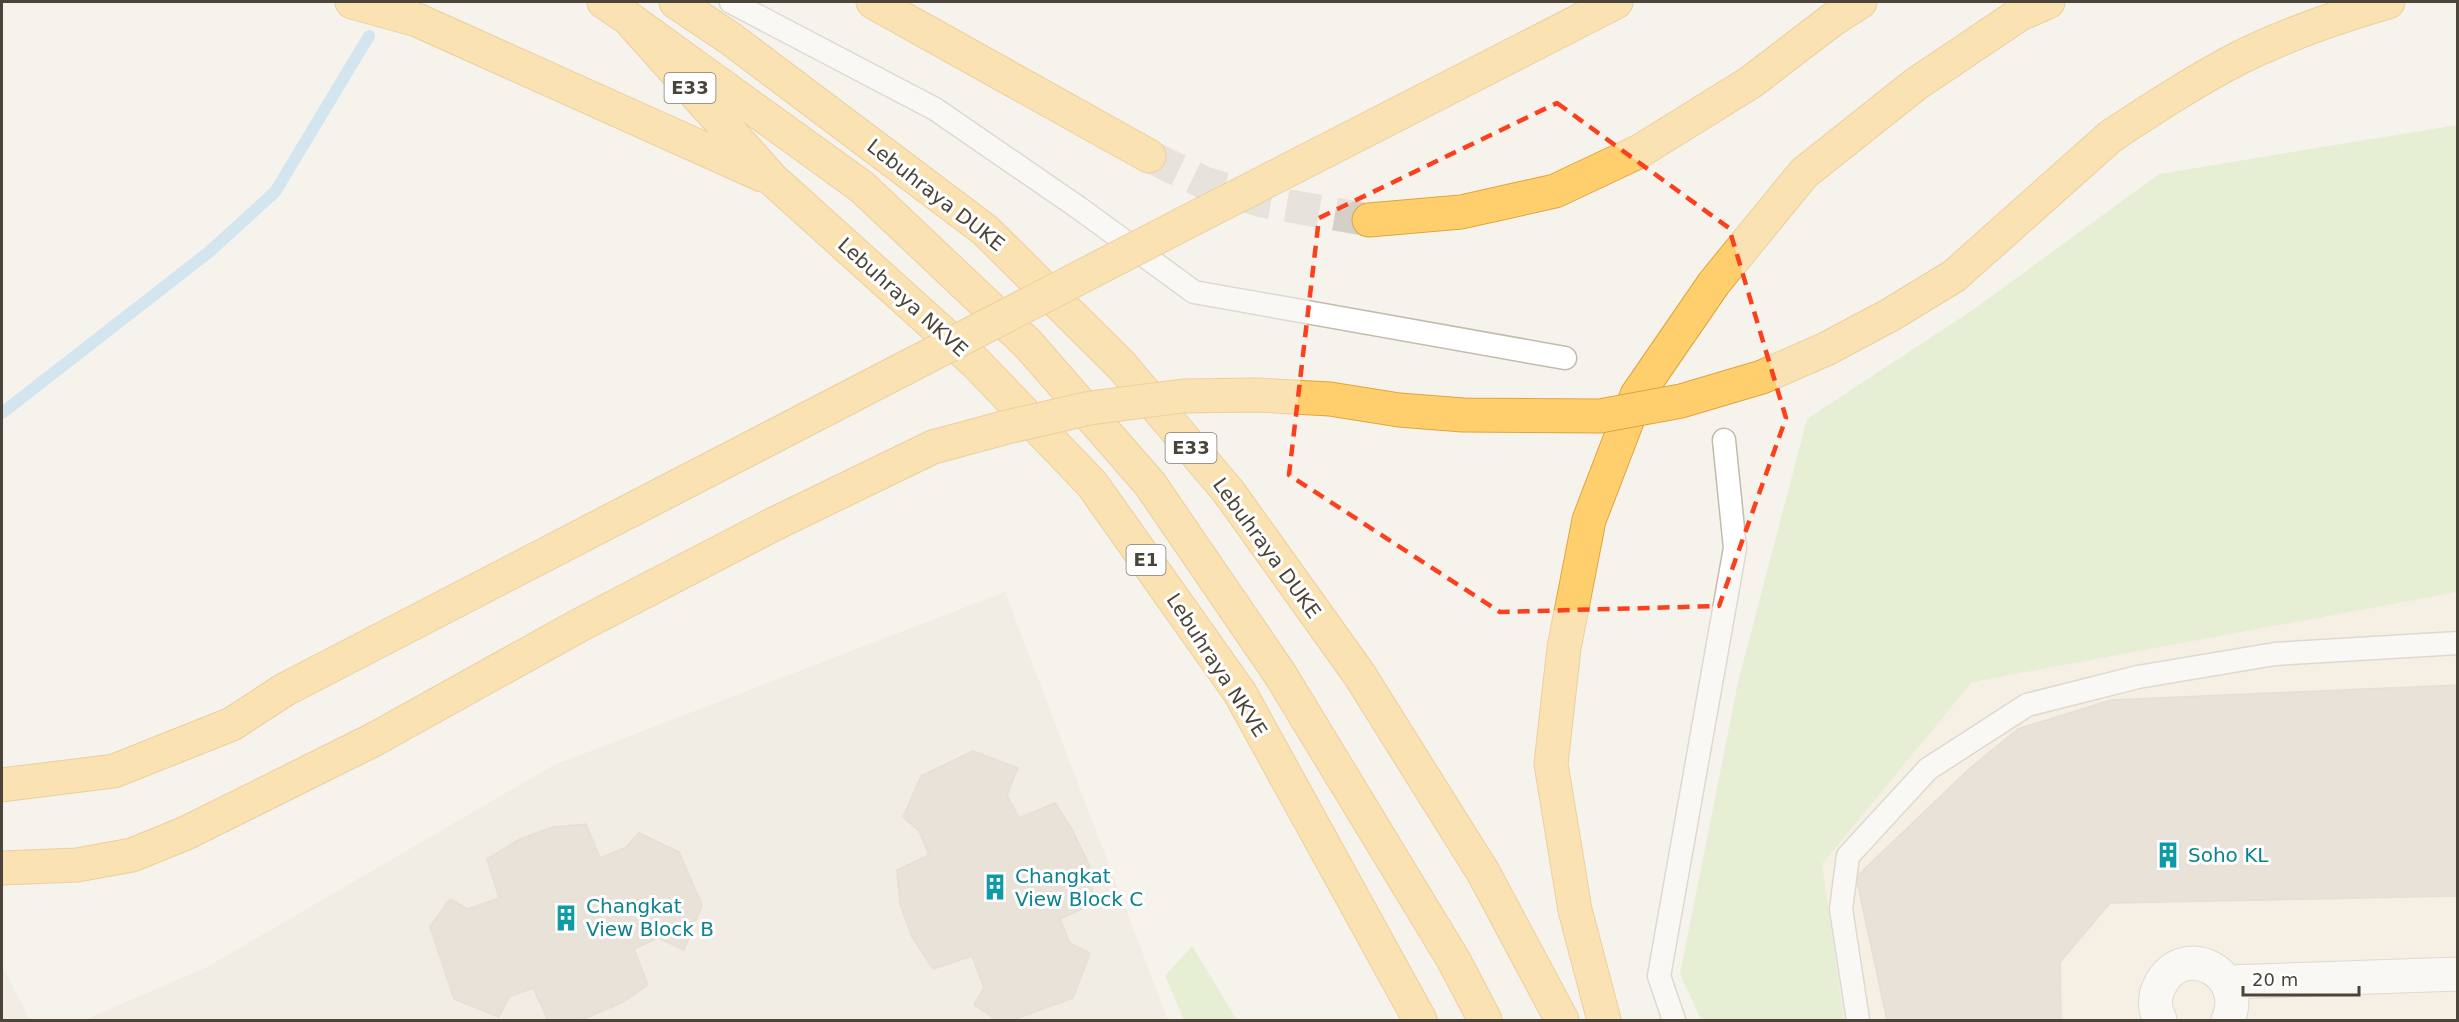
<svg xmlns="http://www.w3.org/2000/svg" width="2459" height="1022" font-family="'DejaVu Sans',sans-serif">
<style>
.residential{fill:#eae5da}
.commercial{fill:#f7ead8}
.green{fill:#d2eab5}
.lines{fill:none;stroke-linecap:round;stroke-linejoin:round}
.stream{stroke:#a9d4f2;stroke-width:12}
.building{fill:#d8cfc1;stroke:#d3c7b4;stroke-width:1.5}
.highway-tunnel{stroke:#d4d0c8;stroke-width:33;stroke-dasharray:33 16;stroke-linecap:butt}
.lane-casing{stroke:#c2bbae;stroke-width:25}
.street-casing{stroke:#c2bbae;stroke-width:35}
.highway-casing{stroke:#e0a43c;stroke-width:35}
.lane{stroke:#fff;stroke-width:22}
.street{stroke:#fff;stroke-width:33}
.highway{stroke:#ffcf6e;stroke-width:33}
.highway-bridge-casing{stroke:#e0a43c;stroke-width:35;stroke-linecap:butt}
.highway-bridge{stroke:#ffcf6e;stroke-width:33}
.marked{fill:none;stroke:#fc3f1d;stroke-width:4.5;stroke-dasharray:12 8;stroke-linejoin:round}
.labels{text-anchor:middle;stroke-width:6;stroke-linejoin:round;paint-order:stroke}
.shield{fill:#fff;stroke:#817c74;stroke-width:1.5}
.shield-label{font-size:18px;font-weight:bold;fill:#4b4439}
.street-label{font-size:20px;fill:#4b4439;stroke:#fff}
.culture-label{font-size:20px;fill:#0d838f;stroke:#fff;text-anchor:start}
</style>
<rect width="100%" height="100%" fill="#f6f3ec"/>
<!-- residential -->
<path class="residential" d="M 1005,592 L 1168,1020 L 84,1020 L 207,967 L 554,765 Z
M 2,966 L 30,1020 L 2,1020 Z"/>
<!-- commercial -->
<path class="commercial" d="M 2457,592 L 2457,1020 L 1844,1020 L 1822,864 L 1972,682 Z"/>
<!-- green -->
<path class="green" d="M 2457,125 L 2457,592 L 1972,682 L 1822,864 L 1844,1020 L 1701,1020 L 1680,974 L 1738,682 L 1807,419 L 1974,309 L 2159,174 Z
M 1192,946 L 1237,1020 L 1184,1020 L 1165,976 Z"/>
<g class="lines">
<!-- stream -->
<path class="stream" d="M 2,413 L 209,252 L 275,192 L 369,36"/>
</g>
<!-- building -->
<path class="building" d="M 2458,685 L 2458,896 L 2110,903 L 2060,962 L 2061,1020 L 1887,1020 L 1856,877 L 1969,769 L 2018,729 L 2111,700 Z
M 973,751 L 1018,768 L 1007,795 L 1019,818 L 1055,803 L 1072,829 L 1089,865 L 1094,903 L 1060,919 L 1070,943 L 1090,953 L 1073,998 L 1013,1020 L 997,1020 L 974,1005 L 984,987 L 972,956 L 933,969 L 912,937 L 900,904 L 897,870 L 929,855 L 919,831 L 903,817 L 921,776 Z
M 586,824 L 600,858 L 625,848 L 639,833 L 679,852 L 702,905 L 684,950 L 658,938 L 634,949 L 648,985 L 623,1002 L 586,1018 L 548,1020 L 533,988 L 509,997 L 499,1017 L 454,999 L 430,927 L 450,899 L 468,909 L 499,898 L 487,859 L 520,839 L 553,827 Z"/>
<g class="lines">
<!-- highway-tunnel -->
<path class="highway-tunnel" d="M 1149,156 L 1205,183 L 1262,201 L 1369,220"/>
<!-- lane casing -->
<g class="lane-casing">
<path id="lane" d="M 731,2 L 935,109 L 1079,208 L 1194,292 L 1565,358
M 1674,1020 L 1659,976 L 1735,548 L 1724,440
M 1858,1020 L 1841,909 L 1848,856 L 1928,769 L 2027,705 L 2138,677 L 2275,654 L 2458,643"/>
</g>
<!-- street casing -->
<g class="street-casing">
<path id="street" d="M 2227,982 L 2458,974
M 2160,1020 C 2154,1009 2154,996 2160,985 C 2184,939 2248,973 2228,1020"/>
</g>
<!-- highway casing -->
<g class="highway-casing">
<path id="highway" d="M 352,2 L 417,20 L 762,175
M 604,2 L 628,18 L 772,179 L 976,363 L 1092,484 L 1240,693 L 1420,1020
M 676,2 L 731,39 L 985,230 L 1122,366 L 1228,491 L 1359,674 L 1483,872 L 1562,1020
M 873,2 L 1149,156
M 628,18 L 862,187 L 1028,344 L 1150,484 L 1280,674 L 1453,959 L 1485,1020
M 2111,136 C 2152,109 2193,82 2237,59 C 2285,35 2336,17 2388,2
M 1369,220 L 1461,212 L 1555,191 L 1640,151 L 1751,82 L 1832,20 L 1860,2
M 1185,223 L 1616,2
M 2,785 L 114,771 L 232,724 L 284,690
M 2,868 L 77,865 L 132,855 L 186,833 L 373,740
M 1604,1020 L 1575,910 L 1551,764 L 1564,648 L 1589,520 L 1637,395 L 1714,283 L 1804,173 L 1916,84 L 2020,14 L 2048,2"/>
</g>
<!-- lane -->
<use href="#lane" class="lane"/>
<!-- street -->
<use href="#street" class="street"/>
<!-- highway -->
<use href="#highway" class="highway"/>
<!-- highway-bridge casing -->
<g class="highway-bridge-casing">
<path id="highway-bridge" d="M 284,690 L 1185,223
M 373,740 L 578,626 L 774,524 L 933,447 L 1007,427 L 1090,408 L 1183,396 L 1257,395 L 1330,399 L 1399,410 L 1463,415 L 1600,416 L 1681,401 L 1762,377 L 1826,349 L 1890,315 L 1954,276 L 2111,136"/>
</g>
<!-- highway-bridge -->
<use href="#highway-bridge" class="highway-bridge"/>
</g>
<!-- marked area -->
<path d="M0 0H2459V1022H0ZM 1557,103 L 1729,228 L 1786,418 L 1719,606 L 1500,612 L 1289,475 L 1319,218 Z" fill="#f6f3ec" fill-opacity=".55" fill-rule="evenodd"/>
<path class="marked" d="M 1557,103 L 1729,228 L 1786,418 L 1719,606 L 1500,612 L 1289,475 L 1319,218 Z"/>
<!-- icons -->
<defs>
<g id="building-bare" transform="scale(2.07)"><path d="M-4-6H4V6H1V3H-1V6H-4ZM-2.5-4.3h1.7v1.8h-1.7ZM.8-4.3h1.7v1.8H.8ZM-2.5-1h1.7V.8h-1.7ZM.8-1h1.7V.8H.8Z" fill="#0f9aa8" stroke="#fff" stroke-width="2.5" paint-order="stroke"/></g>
</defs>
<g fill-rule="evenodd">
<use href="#building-bare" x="2168" y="855"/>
<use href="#building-bare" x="995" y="887"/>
<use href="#building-bare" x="566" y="918"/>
</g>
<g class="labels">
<!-- shield labels -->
<g class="shield">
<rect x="664.5" y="73" width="51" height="30" rx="4.5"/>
<rect x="1165.5" y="433" width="51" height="30" rx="4.5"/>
<rect x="1126.5" y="545" width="39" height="30" rx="4.5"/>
</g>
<g class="shield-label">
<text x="690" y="94">E33</text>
<text x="1191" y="454">E33</text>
<text x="1146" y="566">E1</text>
</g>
<!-- street labels -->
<g class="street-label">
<text transform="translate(936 195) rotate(38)" y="7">Lebuhraya DUKE</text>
<text transform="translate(903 297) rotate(42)" y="7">Lebuhraya NKVE</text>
<text transform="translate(1267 548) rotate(54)" y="7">Lebuhraya DUKE</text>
<text transform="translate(1217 665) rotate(57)" y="7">Lebuhraya NKVE</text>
</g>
<!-- culture labels -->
<g class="culture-label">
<text x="2188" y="862">Soho KL</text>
<text x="1015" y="883">Changkat<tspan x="1015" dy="23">View Block C</tspan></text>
<text x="586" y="913">Changkat<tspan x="586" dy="23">View Block B</tspan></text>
</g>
</g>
<!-- border -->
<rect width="2459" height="1022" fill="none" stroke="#4b4439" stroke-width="6"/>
<!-- scale -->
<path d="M2243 986v9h116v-9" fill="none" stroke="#4b4439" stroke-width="3"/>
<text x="2252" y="986" font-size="18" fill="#4b4439" stroke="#ffffff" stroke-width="4.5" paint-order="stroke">20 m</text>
</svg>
